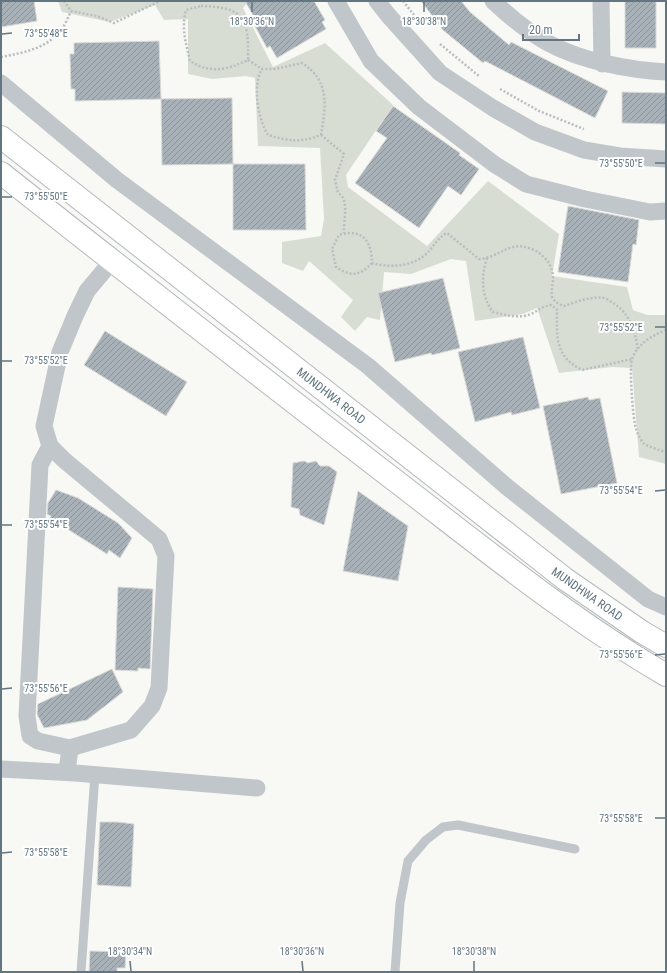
<svg xmlns="http://www.w3.org/2000/svg" width="667" height="973" font-family="'Roboto Condensed',sans-serif">
<style>
.park{fill:#d8ddd4}
.building{fill:url(#building-hatch);stroke:#dadad7}
.lines{fill:none;stroke-linecap:round;stroke-linejoin:round}
.highway-casing{stroke:#b4b9bc;stroke-width:24}
.path{stroke:#b9bdc0;stroke-width:2.5;stroke-dasharray:2 2;stroke-linecap:butt}
.lane{stroke:#c1c6ca;stroke-width:9}
.street{stroke:#c1c6ca;stroke-width:17}
.highway{stroke:#fff;stroke-width:22}
.ticks{fill:none;stroke:#627581;stroke-width:1.5}
.labels{text-anchor:middle;stroke-width:4;stroke-linejoin:round;paint-order:stroke}
.street-label{font-size:12px;fill:#627581;stroke:#fff}
.ticks-label{font-size:10px;text-anchor:middle;fill:#627581;stroke:#fff;stroke-width:4;stroke-linejoin:round;paint-order:stroke}
</style>
<defs>
<pattern id="building-hatch" width="6" height="6" patternUnits="userSpaceOnUse"><rect width="6" height="6" fill="#a8b1b7"/><path d="M-1 1l2-2M0 6l6-6M5 7l2-2" fill="none" stroke="#8c959a"/></pattern>
</defs>
<rect width="100%" height="100%" fill="#f8f8f5"/>
<!-- park -->
<path class="park" d="M 58,1 L 248,1 L 243,8 L 273,67 L 325,43 L 393,105 L 346,175 L 348,187 L 427,246 L 488,181 L 559,234 L 552,276 L 627,287 L 633,310 L 647,315 L 666,315 L 666,464 L 639,457 L 632,368 L 612,367 L 559,373 L 537,308 L 523,314 L 475,321 L 466,261 L 451,259 L 411,274 L 384,272 L 380,320 L 367,317 L 355,331 L 341,317 L 353,300 L 309,261 L 303,271 L 282,263 L 282,242 L 321,236 L 324,219 L 320,148 L 258,146 L 255,78 L 246,76 L 212,79 L 188,74 L 188,19 L 164,20 L 155,5 L 110,22 L 62,12 Z"/>
<!-- building -->
<path class="building" d="M 1,1 L 34,1 L 37,21 L 1,27 Z
M 245,1 L 314,1 L 325,20 L 322,22 L 326,29 L 277,58 L 270,46 L 267,48 L 251,19 L 254,17 Z
M 421,1 L 461,1 L 470,12 L 509,45 L 511,42 L 608,91 L 595,118 L 485,61 L 483,63 L 443,30 Z
M 625,1 L 656,1 L 656,48 L 625,48 Z
M 159,41 L 161,99 L 75,101 L 75,89 L 71,89 L 70,54 L 74,54 L 74,43 Z
M 622,92 L 666,93 L 666,124 L 622,123 Z
M 232,98 L 233,164 L 162,165 L 161,99 Z
M 393,106 L 460,153 L 459,155 L 479,169 L 461,195 L 448,186 L 419,228 L 355,183 L 387,138 L 376,131 Z
M 233,164 L 305,164 L 306,230 L 233,230 Z
M 568,206 L 639,220 L 636,245 L 633,244 L 628,282 L 558,272 Z
M 443,278 L 460,348 L 432,355 L 431,353 L 395,362 L 378,293 Z
M 105,331 L 187,382 L 166,416 L 84,365 Z
M 523,337 L 540,408 L 512,415 L 511,412 L 475,422 L 458,352 Z
M 588,397 L 589,400 L 600,398 L 617,483 L 561,494 L 543,406 Z
M 304,461 L 308,463 L 316,461 L 320,466 L 329,466 L 337,472 L 324,525 L 300,515 L 299,509 L 291,507 L 293,463 Z
M 56,490 L 78,498 L 118,523 L 132,538 L 120,558 L 109,550 L 107,554 L 50,518 L 51,516 L 47,514 L 48,503 Z
M 358,491 L 408,526 L 398,581 L 343,571 Z
M 118,587 L 153,589 L 150,669 L 138,668 L 138,671 L 115,670 Z
M 112,669 L 123,692 L 87,720 L 44,728 L 37,714 L 38,704 Z
M 100,822 L 117,822 L 134,824 L 131,887 L 97,885 Z
M 90,951 L 126,952 L 125,968 L 117,968 L 117,972 L 89,972 Z"/>
<g class="lines">
<!-- highway casing -->
<g class="highway-casing">
<path id="highway" d="M 1,137 L 565,579 L 642,632 L 666,646
M 1,173 C 128,274 256,373 384,472 C 476,542 566,617 666,675"/>
</g>
<!-- path -->
<path class="path" d="M 64,1 L 71,11 L 97,16 L 114,23 L 160,1
M 403,1 L 414,15
M 201,6 C 244,7 249,18 248,60 C 227,70 210,74 190,61 C 186,43 181,28 186,10 Z
M 440,44 L 479,76
M 1,57 C 22,53 44,49 59,33 C 64,27 68,18 71,11
M 248,60 L 262,69 L 275,69 L 302,63 C 330,81 326,105 321,135 C 300,143 289,141 268,135 C 258,119 252,86 262,69
M 500,89 L 539,111 L 584,129
M 321,135 L 344,154 L 335,180 L 338,193 C 350,199 343,221 344,233
M 487,258 C 481,276 481,297 493,312 C 506,315 518,319 531,314 C 538,311 542,306 551,305 L 557,309 C 557,336 554,356 582,370 L 632,359
M 372,263 C 360,276 351,277 336,267 L 332,249 L 339,235 C 362,228 372,241 372,263 C 389,268 411,267 425,255 C 433,248 437,238 447,233 L 479,259 C 498,258 509,241 529,248 C 542,252 553,264 553,278 C 553,284 551,291 552,297 C 554,302 559,304 564,306 C 576,302 591,296 604,298 C 608,299 611,302 615,304 C 631,316 635,331 638,350
M 666,330 C 653,335 637,344 632,359 C 629,368 633,420 636,429 C 637,433 641,440 643,443 C 648,447 660,450 666,452"/>
<!-- lane -->
<path class="lane" d="M 81,972 L 95,774
M 395,972 L 400,903 L 408,861 L 426,840 L 443,827 L 458,825 L 575,849"/>
<!-- street -->
<path class="street" d="M 336,1 L 371,61 L 419,107 L 494,164 L 526,184 L 585,199 L 650,212 L 666,211
M 377,1 L 388,15 L 440,73 L 493,108 L 535,132 L 584,150 L 620,156 L 666,159
M 493,1 C 510,17 529,33 550,44 C 582,61 629,70 666,72
M 601,1 L 602,64
M 1,83 L 117,180 L 368,366 L 507,487 L 648,599 L 666,607
M 50,446 L 40,465 L 27,716 L 30,736 L 38,741 L 70,748 L 67,772
M 70,748 L 131,730 L 152,706 L 159,688 L 166,556 L 159,539 L 64,460 L 50,446 L 44,426 L 60,352 L 75,316 L 87,291 L 112,261
M 1,769 L 75,773 L 257,788"/>
<!-- highway -->
<use href="#highway" class="highway"/>
</g>
<!-- ticks -->
<path class="ticks" d="M 252,2 L 252,12M 424,2 L 424,12M 2,34 L 12,33M 655,163 L 665,163M 2,197 L 12,197M 655,327 L 665,327M 2,361 L 12,361M 655,491 L 665,490M 2,525 L 12,525M 655,655 L 665,654M 2,689 L 12,688M 655,818 L 665,818M 2,853 L 12,852M 130,961 L 131,971M 302,961 L 303,971M 474,961 L 474,971"/>
<g class="labels">
<!-- street labels -->
<g class="street-label">
<text transform="translate(331 396) rotate(38)" y="4">MUNDHWA ROAD</text>
<text transform="translate(587 594) rotate(35)" y="4">MUNDHWA ROAD</text>
</g>
</g>
<g class="ticks-label">
<text x="252" y="25">18°30'36"N</text>
<text x="424" y="25">18°30'38"N</text>
<text x="46" y="37">73°55'48"E</text>
<text x="621" y="167">73°55'50"E</text>
<text x="46" y="200">73°55'50"E</text>
<text x="621" y="331">73°55'52"E</text>
<text x="46" y="364">73°55'52"E</text>
<text x="621" y="494">73°55'54"E</text>
<text x="46" y="528">73°55'54"E</text>
<text x="621" y="658">73°55'56"E</text>
<text x="46" y="692">73°55'56"E</text>
<text x="621" y="822">73°55'58"E</text>
<text x="46" y="856">73°55'58"E</text>
<text x="130" y="955">18°30'34"N</text>
<text x="302" y="955">18°30'36"N</text>
<text x="474" y="955">18°30'38"N</text>
</g>
<!-- border -->
<rect width="667" height="973" fill="none" stroke="#627581" stroke-width="4"/>
<!-- scale -->
<path d="M523 34v6h56v-6" fill="none" stroke="#627581" stroke-width="2"/>
<text x="529" y="34" font-size="12" fill="#627581" stroke="#ffffff" stroke-width="3" paint-order="stroke">20 m</text>
</svg>
